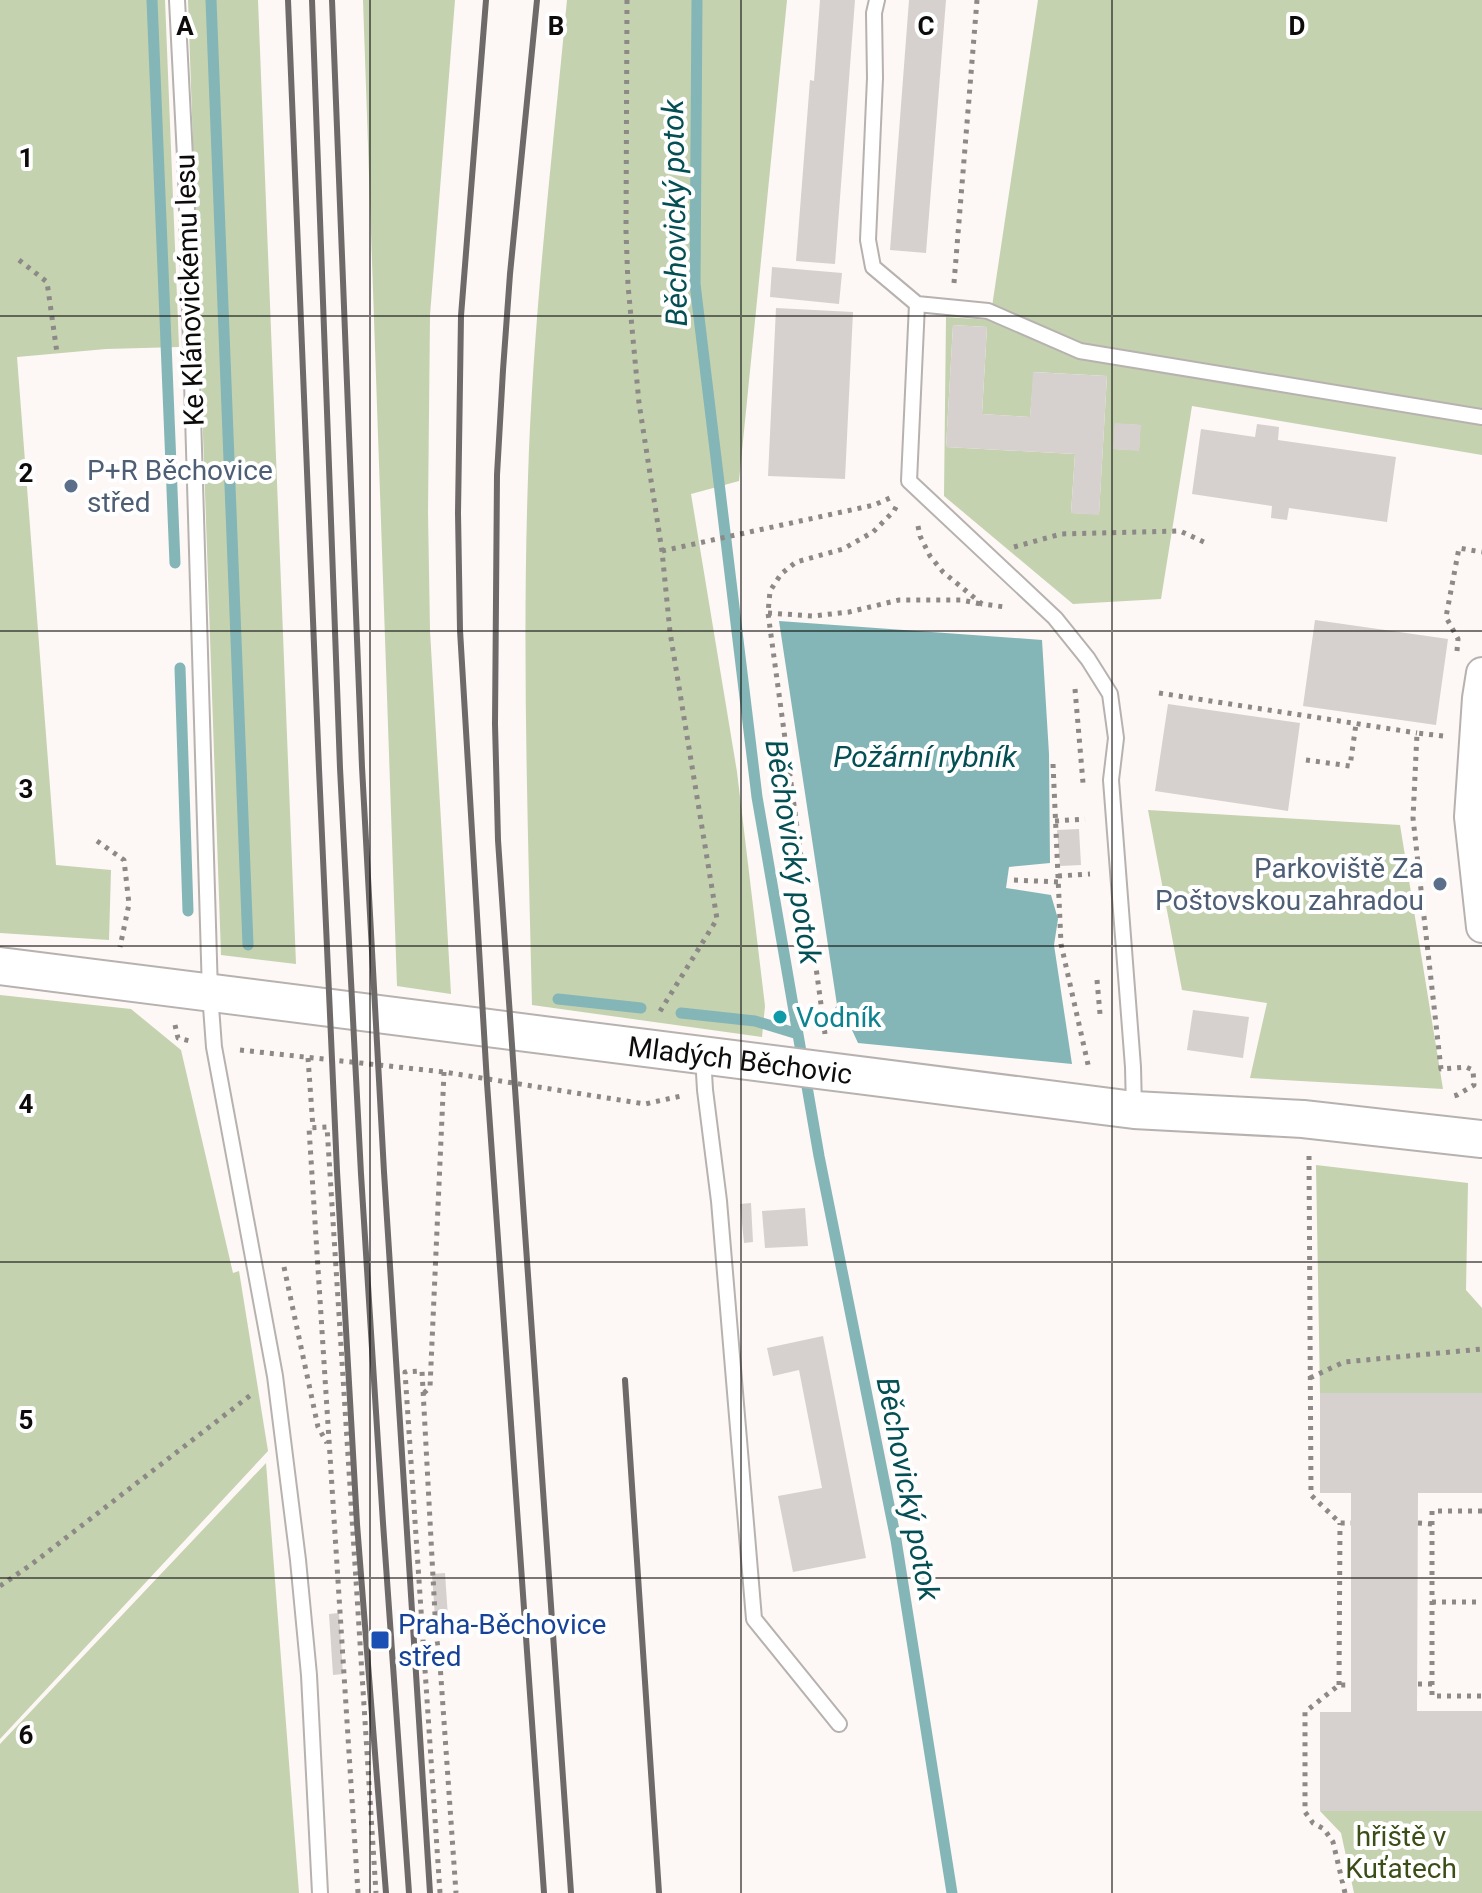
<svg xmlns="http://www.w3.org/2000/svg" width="1482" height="1893" font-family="Roboto,sans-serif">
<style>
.green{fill:#c4d2af;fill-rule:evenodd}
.water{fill:#84b5b7}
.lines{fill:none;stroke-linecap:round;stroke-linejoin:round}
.stream{stroke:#84b5b7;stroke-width:11}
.building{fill:#d6d1cf}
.service-casing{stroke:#b7b2af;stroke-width:18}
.minor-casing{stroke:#b7b2af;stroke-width:34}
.tertiary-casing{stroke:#b7b2af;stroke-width:40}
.path{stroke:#8d8987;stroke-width:5;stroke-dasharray:4 6;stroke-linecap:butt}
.service{stroke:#fff;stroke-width:14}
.minor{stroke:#fff;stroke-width:30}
.tertiary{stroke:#fff;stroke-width:36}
.rail{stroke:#6e6a69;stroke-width:6}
.grid{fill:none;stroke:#0e0c0b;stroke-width:2;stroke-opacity:0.55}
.service-dot{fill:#5c6f8a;stroke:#fff;stroke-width:3}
.culture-dot{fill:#0f9aa8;stroke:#fff;stroke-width:3}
.transit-dot{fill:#1a4fb4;stroke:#fff;stroke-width:3}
.labels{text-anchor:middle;stroke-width:8;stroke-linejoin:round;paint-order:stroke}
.street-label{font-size:28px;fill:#0e0c0b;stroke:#fff}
.service-label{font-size:28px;fill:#4e5e75;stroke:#fff;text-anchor:start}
.culture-label{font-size:28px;fill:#0d838f;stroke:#fff;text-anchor:start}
.transit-label{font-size:28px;fill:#164399;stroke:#fff;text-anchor:start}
.park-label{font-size:28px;fill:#3c4e18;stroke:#fff}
.water-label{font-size:30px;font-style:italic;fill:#034f53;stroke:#fff}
.grid-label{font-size:26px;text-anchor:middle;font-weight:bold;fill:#0e0c0b;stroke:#fff;stroke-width:8;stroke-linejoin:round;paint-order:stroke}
</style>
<rect width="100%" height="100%" fill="#fdf7f5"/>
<!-- green -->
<path class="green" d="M 0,0 L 165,0 L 179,347 L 106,349 L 17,357 L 56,865 L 111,870 L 109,940 L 0,933 Z
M 188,0 L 258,0 L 296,964 L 221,955 Z
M 363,0 L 455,0 L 430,315 L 428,513 L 430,631 L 451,994 L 397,986 Z
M 567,0 L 787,0 L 739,481 L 691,494 L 737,772 L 765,1006 L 762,1037 L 532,1005 C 528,829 522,654 528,478 C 533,318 552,159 567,0 Z
M 1038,0 L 1482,0 L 1482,455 L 1192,406 L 1161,599 L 1073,604 L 944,496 L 946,317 L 990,320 ZM 953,325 L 987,327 L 982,414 L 1030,417 L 1034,372 L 1107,376 L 1099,514 L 1071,513 L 1075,454 L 946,447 ZM 1115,424 L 1140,425 L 1139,450 L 1114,449 Z
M 1148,810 L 1400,825 L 1443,1089 L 1250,1078 L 1267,1003 L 1182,990 Z
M 0,995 L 131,1009 L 181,1050 L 233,1273 L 239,1271 L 268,1451 L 0,1739 Z
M 1316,1165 L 1468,1183 L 1466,1290 L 1482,1308 L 1482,1393 L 1320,1393 Z
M 266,1463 L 299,1893 L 0,1893 L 0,1744 Z
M 1320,1811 L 1482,1811 L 1482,1893 L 1354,1893 L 1341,1833 Z"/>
<!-- water -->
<path class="water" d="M 779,621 L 1042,640 L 1049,754 L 1050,863 L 1009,867 L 1006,888 L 1051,895 L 1058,919 L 1054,945 L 1072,1064 L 858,1043 L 846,1017 L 835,1016 L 832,1013 L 837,1005 Z"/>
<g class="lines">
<!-- stream -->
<path class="stream" d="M 152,0 L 175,563
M 211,0 L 248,945
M 697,0 L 695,284 L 757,797 L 819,1156 L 896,1540 L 952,1893
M 180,668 L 188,911
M 558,999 L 641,1008
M 681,1013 L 755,1021 L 798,1034"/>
</g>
<!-- building -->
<path class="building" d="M 820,0 L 855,0 L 835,264 L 796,261 L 810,80 L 814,81 Z
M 909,0 L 946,0 L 926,253 L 890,250 Z
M 772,267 L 842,273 L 839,304 L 770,297 Z
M 776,308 L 853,312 L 845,479 L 768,476 Z
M 953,325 L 987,327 L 982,414 L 1030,417 L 1033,372 L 1107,376 L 1099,515 L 1071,513 L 1075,454 L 946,447 Z
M 1115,423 L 1141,425 L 1139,451 L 1113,449 Z
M 1257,424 L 1279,427 L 1278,440 L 1396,457 L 1387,522 L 1289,508 L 1287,520 L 1271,518 L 1272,506 L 1192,494 L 1201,429 L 1255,437 Z
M 1315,620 L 1448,639 L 1436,725 L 1303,706 Z
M 1168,704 L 1300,723 L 1288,811 L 1155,791 Z
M 1079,829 L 1081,865 L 1060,866 L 1057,830 Z
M 1193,1010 L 1249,1017 L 1243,1058 L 1187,1050 Z
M 751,1203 L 753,1242 L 744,1243 L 740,1204 Z
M 805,1208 L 808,1246 L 765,1248 L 762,1211 Z
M 823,1336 L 866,1558 L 793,1572 L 778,1496 L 822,1488 L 799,1370 L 773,1376 L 767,1348 Z
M 1320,1393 L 1482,1393 L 1482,1493 L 1418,1493 L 1417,1711 L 1482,1711 L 1482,1811 L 1320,1811 L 1320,1712 L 1351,1712 L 1351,1493 L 1320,1493 Z
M 445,1573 L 449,1632 L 436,1633 L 432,1574 Z
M 339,1613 L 343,1674 L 333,1675 L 329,1614 Z"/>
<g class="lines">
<!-- service casing -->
<g class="service-casing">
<path id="service" d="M 177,0 L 186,177 L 210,993 L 214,1047 L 275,1376 L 298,1560 L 309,1675 L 320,1893
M 877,0 L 874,13 L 875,78 L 868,240 L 873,267 L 917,304 L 988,311 L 1080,351 L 1482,417
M 917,304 L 909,481 L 1055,618 L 1088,659 L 1110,694 L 1116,738 L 1111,780 L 1133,1067 L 1134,1109
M 703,1056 L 705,1090 L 719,1201 L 754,1619 L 839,1724"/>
</g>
<!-- minor casing -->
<g class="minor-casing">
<path id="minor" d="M 1482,673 L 1478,698 L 1470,817 L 1482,927"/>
</g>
<!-- tertiary casing -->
<g class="tertiary-casing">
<g id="tertiary">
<path id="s1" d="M 0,966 L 1134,1110 L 1303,1119 L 1482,1139"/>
</g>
</g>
<!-- path -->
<path class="path" d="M 627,0 L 626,231 L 628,285 L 639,403 L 662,551 L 670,632 L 717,919 L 659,1013
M 19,260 L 47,282 L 57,353
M 954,283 L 977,0
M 918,526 L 920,536 L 930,556 L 943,572 L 982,604 L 1005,607
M 1014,547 L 1061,534 L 1180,531 L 1204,542
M 662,551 L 874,505 L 890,498
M 768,613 L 813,616 L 849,612 L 899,600 L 961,600 L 981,604
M 1457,651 L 1458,639 L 1446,617 L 1459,548 L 1482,552
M 1075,689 L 1083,783
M 1159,693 L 1417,733
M 1443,736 L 1417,733 L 1413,818 L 1441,1069 L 1466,1067 L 1473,1070 L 1474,1085 L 1457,1095 L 1450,1097
M 1306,760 L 1350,766 L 1356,724
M 1053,764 L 1061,944 L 1089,1069
M 1055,821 L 1085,819
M 97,841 L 124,860 L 129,904 L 120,947
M 1058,876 L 1090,874
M 1014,880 L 1058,882
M 1097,980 L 1100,1014
M 175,1025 L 178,1038 L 190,1041
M 825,1034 L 768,613 L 770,591 L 781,574 L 796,562 L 843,549 L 873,532 L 894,511 L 897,505
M 240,1050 L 444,1072 L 645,1104 L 681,1096
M 308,1058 L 313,1128
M 1309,1156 L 1311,1495 L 1340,1523 L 1351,1523
M 284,1267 L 318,1427 L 327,1443
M 1310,1378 L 1344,1362 L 1482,1349
M 424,1393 L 430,1387 L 444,1072
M 1482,1511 L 1432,1511 L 1432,1696 L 1482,1696
M 1418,1523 L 1432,1524
M 0,1586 L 32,1564 L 252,1394
M 1432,1602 L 1482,1602
M 1418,1684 L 1432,1684
M 1339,1685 L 1340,1523
M 358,1893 L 309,1128 L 327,1127 L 376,1893
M 440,1893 L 405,1372 L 422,1371 L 436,1633 L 440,1664 L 456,1893
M 1345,1893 L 1333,1842 L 1324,1829 L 1313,1823 L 1305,1812 L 1305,1712 L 1339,1685 L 1351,1685"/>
<!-- service -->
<use href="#service" class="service"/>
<!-- minor -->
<use href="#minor" class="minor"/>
<!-- tertiary -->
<use href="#tertiary" class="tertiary"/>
<!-- rail -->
<path class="rail" d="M 288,0 L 319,769 L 337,1171 L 357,1524 L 386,1893
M 312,0 L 340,768 L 361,1174 L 383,1523 L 409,1893
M 332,0 L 362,767 L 384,1172 L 430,1893
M 486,0 L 461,316 L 458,513 L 460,630 L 487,1083 L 544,1893
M 537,0 L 510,274 L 503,370 L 497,475 L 495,724 L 498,840 L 509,1002 L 571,1893
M 625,1380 L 659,1893"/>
</g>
<!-- grid -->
<path class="grid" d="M 370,0 L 370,1893M 741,0 L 741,1893M 1112,0 L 1112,1893M 0,316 L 1482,316M 0,631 L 1482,631M 0,946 L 1482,946M 0,1262 L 1482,1262M 0,1578 L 1482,1578"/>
<!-- markers -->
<g class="service-dot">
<circle cx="71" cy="486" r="8"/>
<circle cx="1440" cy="884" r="8"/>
</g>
<circle class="culture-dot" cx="780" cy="1017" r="8"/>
<rect class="transit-dot" x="370" y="1630" width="20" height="20" rx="4"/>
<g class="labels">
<!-- street labels -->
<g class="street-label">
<text transform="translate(189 290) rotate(-92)" y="10">Ke Klánovickému lesu</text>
<text dy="10" stroke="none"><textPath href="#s1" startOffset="746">Mladých Běchovic</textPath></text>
</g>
<!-- service labels -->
<g class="service-label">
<text x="87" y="480">P+R Běchovice<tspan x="87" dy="32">střed</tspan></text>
<text x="1424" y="878" text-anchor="end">Parkoviště Za<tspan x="1424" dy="32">Poštovskou zahradou</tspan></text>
</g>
<!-- culture labels -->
<g class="culture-label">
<text x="796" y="1027">Vodník</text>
</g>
<!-- transit labels -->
<g class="transit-label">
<text x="398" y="1634">Praha-Běchovice<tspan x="398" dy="32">střed</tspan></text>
</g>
<!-- park labels -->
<g class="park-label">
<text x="1401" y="1846">hřiště v<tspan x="1401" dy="32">Kuťatech</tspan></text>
</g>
<!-- water labels -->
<g class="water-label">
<text transform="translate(675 213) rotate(-91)" y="10">Běchovický potok</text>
<text x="925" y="767">Požární rybník</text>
<text transform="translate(793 852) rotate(81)" y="10">Běchovický potok</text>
<text transform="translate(908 1489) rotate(79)" y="10">Běchovický potok</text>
</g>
</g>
<g class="grid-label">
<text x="185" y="35">A</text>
<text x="556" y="35">B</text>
<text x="926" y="35">C</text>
<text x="1297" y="35">D</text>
<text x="26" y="167">1</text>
<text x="26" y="482">2</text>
<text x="26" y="798">3</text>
<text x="26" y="1113">4</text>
<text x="26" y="1429">5</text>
<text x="26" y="1744">6</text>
</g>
</svg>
